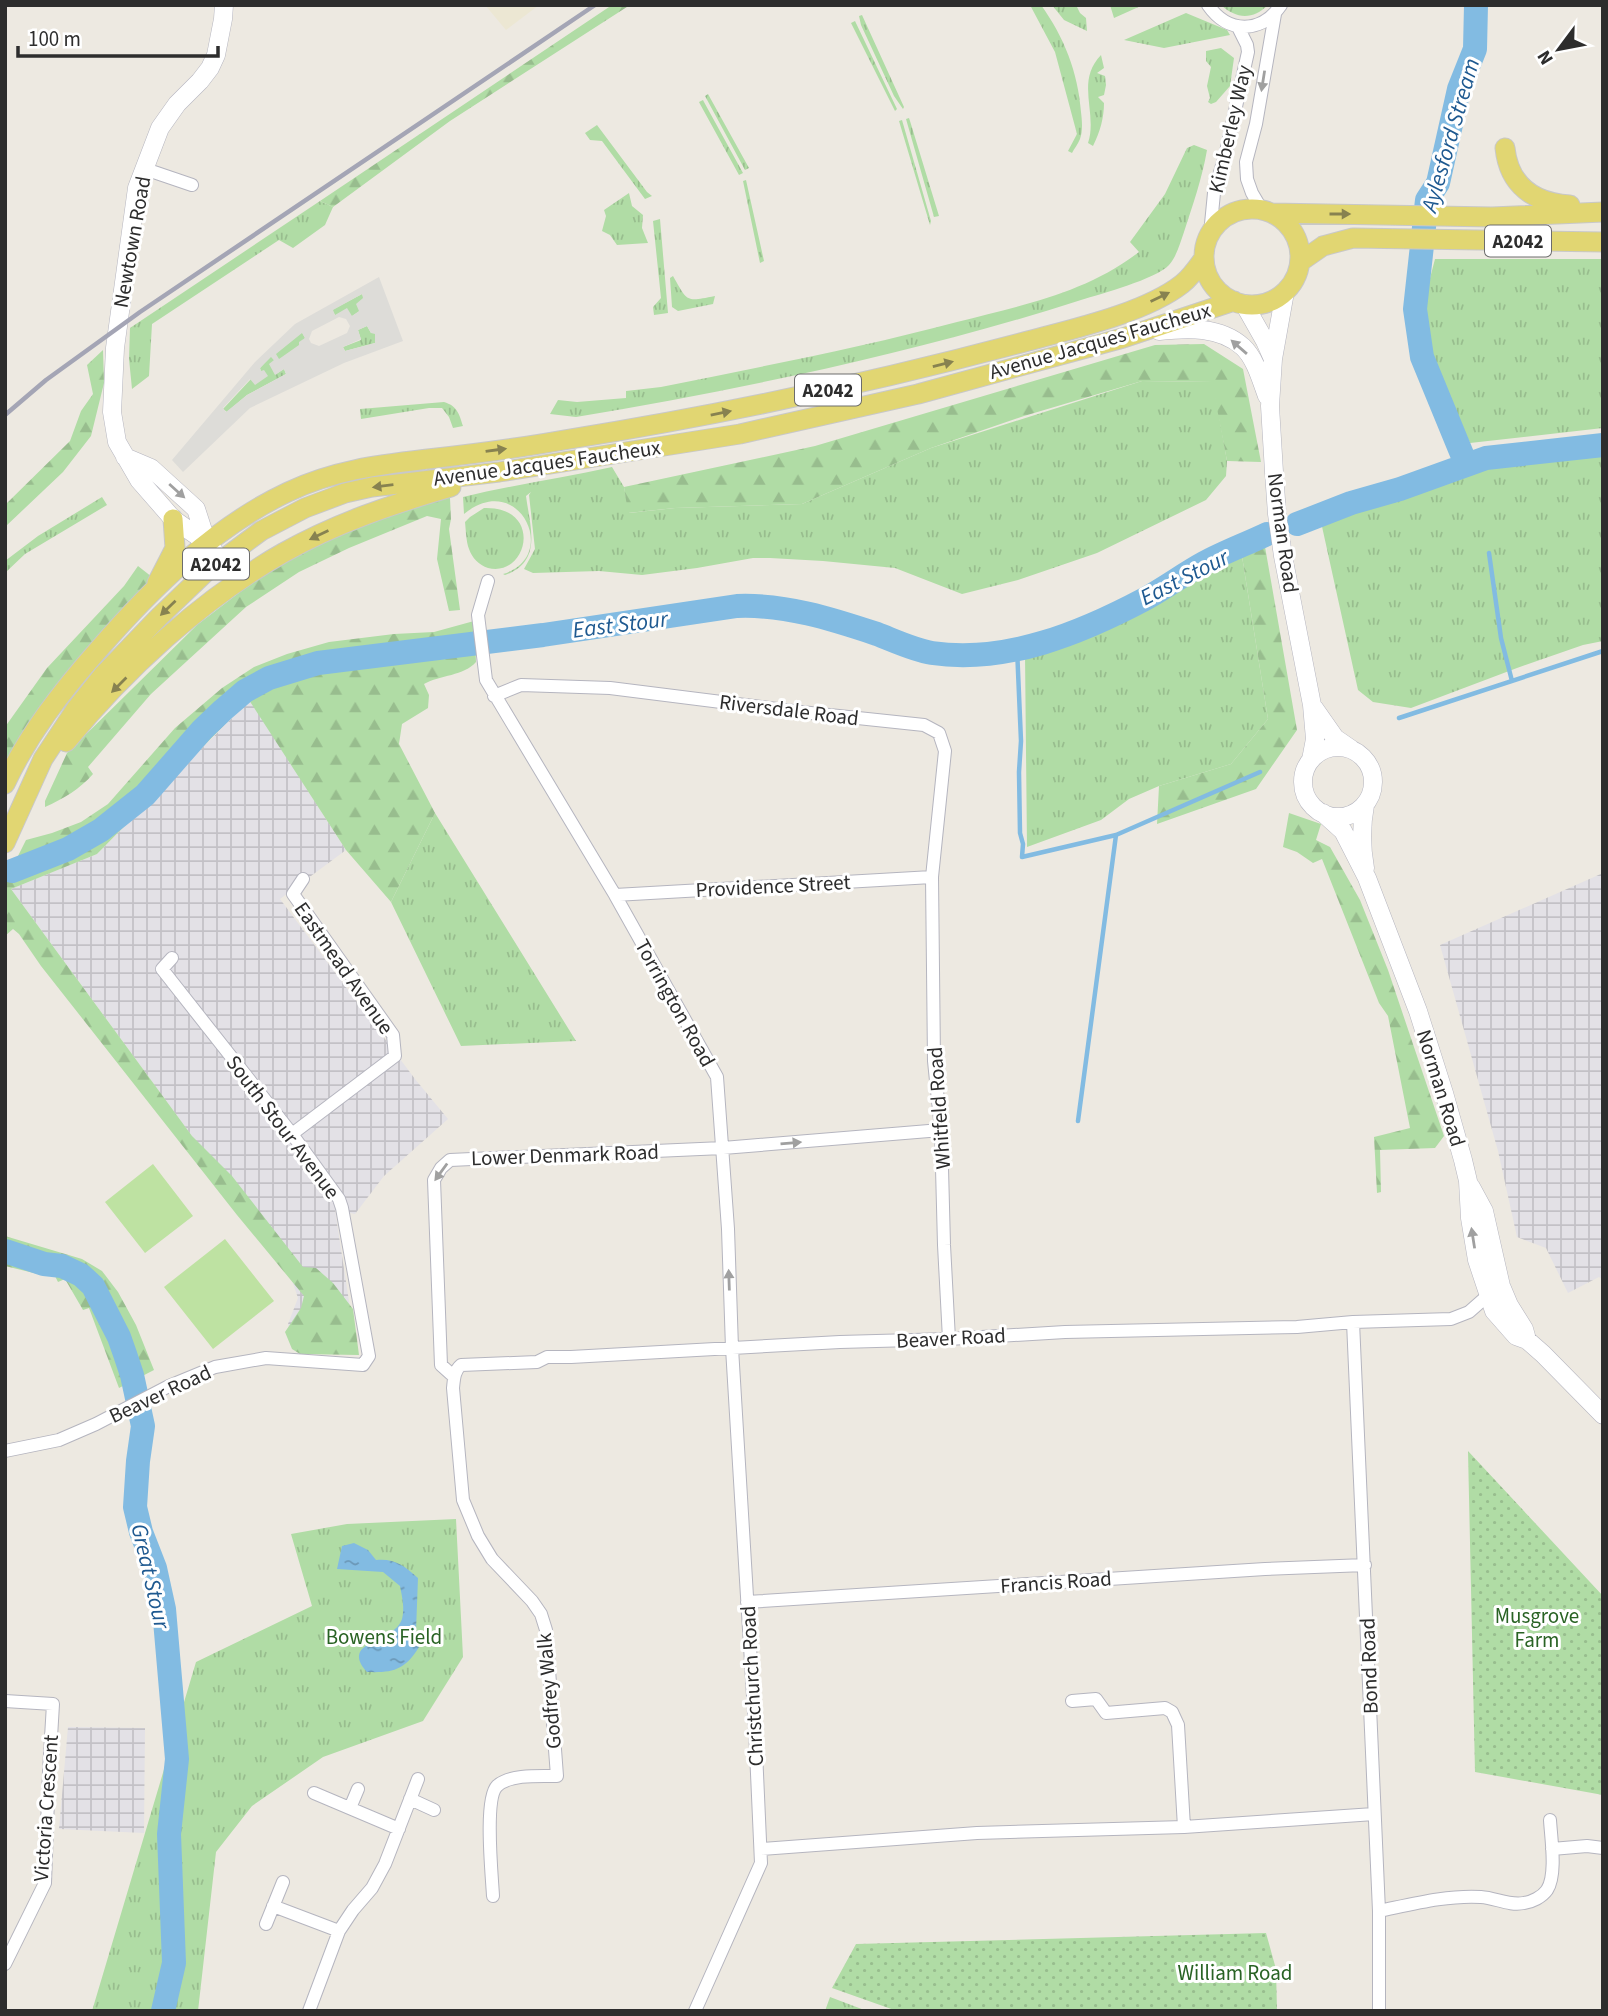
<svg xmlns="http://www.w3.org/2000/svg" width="1608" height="2016" font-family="'Source Sans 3',sans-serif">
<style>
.industrial{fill:url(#industrial-grid)}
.education{fill:#ece7d3}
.grass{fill:url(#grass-tufts)}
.forest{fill:url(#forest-firs)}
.garden{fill:url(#garden-dots)}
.pitch{fill:#bee2a2}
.plaza{fill:#dddcd8;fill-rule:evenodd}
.water{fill:url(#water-ripples)}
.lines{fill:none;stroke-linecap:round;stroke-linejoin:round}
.stream{stroke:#82bbe2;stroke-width:4.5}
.river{stroke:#82bbe2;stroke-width:24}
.street-casing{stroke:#b5b5bf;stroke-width:14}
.secondary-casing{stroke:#b5b5bf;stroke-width:19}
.primary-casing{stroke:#c8c8c8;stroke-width:21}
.street{stroke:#fff;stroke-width:12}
.secondary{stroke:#fff;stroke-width:18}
.primary{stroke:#e1d672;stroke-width:19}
.rail{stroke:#a4a5b5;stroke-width:4.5}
.oneway{fill:#a0a0a0}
.oneway2{fill:#878250}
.labels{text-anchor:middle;stroke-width:6;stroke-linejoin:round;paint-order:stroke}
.shield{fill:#fff;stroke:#6c6c6c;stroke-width:2}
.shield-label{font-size:19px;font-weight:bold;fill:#2d2d2d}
.street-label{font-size:21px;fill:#2d2d2d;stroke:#fff}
.park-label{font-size:21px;fill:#296324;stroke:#fff}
.water-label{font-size:23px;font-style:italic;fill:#1e5990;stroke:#fff}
</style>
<defs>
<pattern id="industrial-grid" width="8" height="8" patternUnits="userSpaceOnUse" patternTransform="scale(1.75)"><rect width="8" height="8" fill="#e3e1e6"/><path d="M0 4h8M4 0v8" fill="none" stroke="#c3c1c6"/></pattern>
<pattern id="grass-tufts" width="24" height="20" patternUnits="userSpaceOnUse" patternTransform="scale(1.75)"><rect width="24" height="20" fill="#b0dca5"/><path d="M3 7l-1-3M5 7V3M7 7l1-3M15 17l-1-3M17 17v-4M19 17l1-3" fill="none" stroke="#98bd8e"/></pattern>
<pattern id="forest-firs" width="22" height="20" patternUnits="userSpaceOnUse" patternTransform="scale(1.75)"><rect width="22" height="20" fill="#b0dca5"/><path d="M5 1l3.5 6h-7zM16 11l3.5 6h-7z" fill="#98bd8e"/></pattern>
<pattern id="garden-dots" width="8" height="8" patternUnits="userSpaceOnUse" patternTransform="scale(1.75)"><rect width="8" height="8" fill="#b0dca5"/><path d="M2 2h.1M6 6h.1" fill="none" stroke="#98bd8e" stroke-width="1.8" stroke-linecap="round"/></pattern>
<pattern id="water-ripples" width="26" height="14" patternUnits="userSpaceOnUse" patternTransform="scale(1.75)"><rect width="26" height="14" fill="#82bbe2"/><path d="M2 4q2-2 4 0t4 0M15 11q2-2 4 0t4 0" fill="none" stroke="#6b98b8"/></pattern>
</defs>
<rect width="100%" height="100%" fill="#ede9e1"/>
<!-- industrial -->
<path class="industrial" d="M 250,700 L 346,850 L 280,899 L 415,1079 L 448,1119 L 384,1176 L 355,1214 L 335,1210 L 356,1347 L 293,1342 L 288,1324 L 298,1298 L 287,1266 L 11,889 L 97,854 Z
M 1603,873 L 1603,1280 L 1599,1277 L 1568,1293 L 1546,1248 L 1517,1237 L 1498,1151 L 1440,945 Z
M 68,1727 L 145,1728 L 144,1833 L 59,1829 Z"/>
<!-- education -->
<path class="education" d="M 485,5 L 539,5 L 506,30 Z"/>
<!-- grass -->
<path class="grass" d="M 1030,5 L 1041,5 C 1064,37 1078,72 1081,112 C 1082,120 1083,131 1080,139 C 1078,144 1074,149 1072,153 L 1068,151 L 1077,134 L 1055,52 Z
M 1052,5 L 1076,5 L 1080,13 L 1086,18 L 1087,31 L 1064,20 Z
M 1110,5 L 1143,5 L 1114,18 Z
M 1221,5 L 1268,5 C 1253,20 1236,19 1221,5 Z
M 1186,13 L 1227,30 L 1230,35 L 1164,48 L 1124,40 Z
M 862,15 L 904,107 L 903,109 L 894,96 L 861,25 L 859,16 Z
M 855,21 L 897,109 L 895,111 L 851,23 Z
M 1221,48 L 1234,58 L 1230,86 L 1216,102 L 1211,104 L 1208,102 L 1210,98 L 1207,86 L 1211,67 L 1206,61 L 1206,51 Z
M 1101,55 L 1104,68 L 1097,73 L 1105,76 L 1106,85 L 1104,95 L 1098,97 L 1104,103 C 1104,118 1100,132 1093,146 L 1088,143 C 1098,113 1075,82 1101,55 Z
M 708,94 L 749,168 L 745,170 L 705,96 Z
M 703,100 L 704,102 L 743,173 L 739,175 L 700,104 L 699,102 Z
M 909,118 L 910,121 L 939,216 L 934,217 L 906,119 Z
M 902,120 L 931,221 L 930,225 L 899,121 Z
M 597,125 L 647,192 L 652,196 L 645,199 L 602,141 L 590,140 L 585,133 Z
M 1194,145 L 1207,150 C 1202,179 1193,204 1184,232 C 1180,243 1177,256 1169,265 C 1156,279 1101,294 1081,300 C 916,353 747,388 576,417 L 550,414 L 558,400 L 577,402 L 626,398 L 626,391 L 661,387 C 760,367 859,348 957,322 C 1022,305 1084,294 1139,252 L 1130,242 L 1165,194 L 1187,148 Z
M 746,180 L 764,261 L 760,263 L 743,181 Z
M 629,193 L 632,206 L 643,215 L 642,228 L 648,243 L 617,245 L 610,235 L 602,231 L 606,216 L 604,210 Z
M 320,201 L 333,207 L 325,225 L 293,248 L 279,240 L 152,324 L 149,376 L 132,389 L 129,359 L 130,328 Z
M 660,219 L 668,313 L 654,315 L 653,307 L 661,298 L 653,221 Z
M 1435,259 L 1603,259 L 1603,428 L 1470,443 L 1430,354 L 1423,305 Z
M 673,276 C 688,302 685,302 715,296 L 713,304 L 678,311 L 672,307 L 670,278 Z
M 362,294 L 364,298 L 360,311 L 352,316 L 335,315 L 332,310 Z
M 367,326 L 371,333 L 375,333 L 375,343 L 345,351 L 343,347 L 361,340 L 358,330 Z
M 302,332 L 305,338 L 300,345 L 279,360 L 275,354 Z
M 271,356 L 274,360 L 276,374 L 284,369 L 286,374 L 247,395 L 227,412 L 223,409 L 251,379 L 261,372 L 260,368 Z
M 1142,381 L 1213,382 L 1227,461 L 1226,476 L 1206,500 L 1097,553 L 1018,580 L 962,594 L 895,568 L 823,561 L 770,558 L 753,558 L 697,568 L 642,575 L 599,571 L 533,573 L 524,569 L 535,549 L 529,495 L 531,492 L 526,496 C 530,527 543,562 505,575 L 503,574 C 561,557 519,469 464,514 L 463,497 C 512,485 562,478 612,467 L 624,487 L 629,513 L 675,508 L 802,504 L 931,448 Z
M 444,402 C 457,406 459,413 463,426 L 453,428 L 449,417 L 442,408 L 429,408 L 361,419 L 360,409 Z
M 1603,452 L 1603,641 L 1583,645 L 1517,668 L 1411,708 L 1373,702 L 1358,690 L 1321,522 L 1462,472 L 1533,458 Z
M 102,497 L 107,505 L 25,554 L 5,573 L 5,561 L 38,536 Z
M 484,508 C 544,506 528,578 488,568 C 479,565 472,558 469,549 C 466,541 466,531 465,522 L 470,517 Z
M 1241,550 L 1268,719 L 1231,764 L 1159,786 L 1129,799 L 1101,820 L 1027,847 L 1025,654 L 1141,613 Z
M 435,813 L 576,1041 L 461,1046 L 391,902 Z
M 456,1519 L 463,1657 L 423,1721 L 323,1757 L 252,1806 L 216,1852 L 198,2011 L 92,2011 L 196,1662 L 312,1606 L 291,1534 L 347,1524 Z
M 830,1997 L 867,2011 L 825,2011 Z"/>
<!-- forest -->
<path class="forest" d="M 612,5 L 630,5 L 450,121 L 333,207 L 320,201 Z
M 1204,344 L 1243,369 L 1261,462 L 1227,461 L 1212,382 L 1142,381 L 1024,416 L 931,448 L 802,504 L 675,508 L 628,513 L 624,487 L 815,446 L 1155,345 Z
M 103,350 L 104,383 L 91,436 L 63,472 L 5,527 L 5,505 L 70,441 L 81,411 L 93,394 L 87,365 Z
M 436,498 L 450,498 L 451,519 L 449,529 L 460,610 L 449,611 L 437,559 L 441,519 L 427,516 L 349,548 L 299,572 L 246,607 L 151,694 L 88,767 L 93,774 C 80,789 63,799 45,807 L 45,801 L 67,753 L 197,625 L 274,566 L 370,517 Z
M 1264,541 L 1297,730 L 1256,789 L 1157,824 L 1159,786 L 1231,764 L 1268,719 L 1241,550 Z
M 138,566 L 152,577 L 146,588 L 44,705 L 5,762 L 5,727 L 47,668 L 124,586 Z
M 474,621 L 476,662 C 464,676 440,675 424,684 L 429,695 L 428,708 L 402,724 L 399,744 L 435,813 L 391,902 L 346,850 L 249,700 L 97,854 L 11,889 L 192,1136 L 232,1176 L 303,1267 L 316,1268 L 333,1283 L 353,1309 L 359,1355 L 300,1354 L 292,1349 L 285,1332 L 301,1308 L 304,1296 L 237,1215 L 41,966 L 19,934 L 13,929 L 5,936 L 5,882 L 26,840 L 52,833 L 81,822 L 108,804 L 175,728 L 222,688 L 254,667 L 287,654 L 329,642 L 394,634 L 434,632 Z
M 1289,813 L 1321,824 L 1316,840 L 1330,847 L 1360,900 L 1388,970 L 1444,1136 L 1435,1148 L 1380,1150 L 1381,1192 L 1377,1193 L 1374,1137 L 1410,1128 L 1388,1016 L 1379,1003 L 1322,859 L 1313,863 L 1297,852 L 1283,847 Z
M 5,1236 L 82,1259 L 102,1271 L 118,1292 L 136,1325 L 154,1370 L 119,1388 L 89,1308 L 83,1310 L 65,1279 L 58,1282 L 55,1276 L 42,1275 L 5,1266 Z"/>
<!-- garden -->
<path class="garden" d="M 1468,1451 L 1603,1596 L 1603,1795 L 1475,1772 Z
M 1266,1933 L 1276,1969 L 1277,2011 L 897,2011 L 832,1988 L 856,1944 Z"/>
<!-- pitch -->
<path class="pitch" d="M 153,1164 L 193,1216 L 145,1253 L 105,1202 Z
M 225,1239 L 274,1301 L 213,1349 L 164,1287 Z"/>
<!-- plaza -->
<path class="plaza" d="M 379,277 L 403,341 L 344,363 L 250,408 L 183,472 L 172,460 L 255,362 L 295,324 ZM 362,294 L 363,298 L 356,304 L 359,311 L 352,316 L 347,308 L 335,315 L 333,310 ZM 339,317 L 346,319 L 350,326 L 347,333 L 319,346 L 311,343 L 309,339 L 312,331 ZM 367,326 L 371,333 L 375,334 L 375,343 L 345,351 L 343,347 L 361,339 L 358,330 ZM 302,333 L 305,338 L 299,342 L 299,345 L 279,359 L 276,354 ZM 271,357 L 274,360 L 269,364 L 275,375 L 284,369 L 286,374 L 247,395 L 226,412 L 223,408 L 250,379 L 255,385 L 268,376 L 264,370 L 261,371 L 260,368 Z"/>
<!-- water -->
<path class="water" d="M 354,1543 L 368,1550 L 376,1560 C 394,1558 405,1566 418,1578 L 416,1631 L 419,1647 C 405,1670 393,1673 367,1672 C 339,1640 394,1644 402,1619 C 405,1608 402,1597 400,1586 L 383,1572 L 337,1569 L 342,1546 Z"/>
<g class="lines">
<!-- stream -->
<path class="stream" d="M 1489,553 L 1501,638 L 1512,681
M 1017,648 L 1021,741 L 1019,772 L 1020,833 L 1023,844 L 1022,857 L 1116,835 L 1260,772
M 1399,718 L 1603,651
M 1078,1121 L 1116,835"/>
<!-- river -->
<path class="river" d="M 1466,464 L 1422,357 L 1415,309 L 1427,200 L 1438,183 L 1459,89 L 1475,49 L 1476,5
M 1297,524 L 1351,503 L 1400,489 L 1486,458 L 1603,445
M 12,871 L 68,849 L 101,830 L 145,795 L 202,730 L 223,710 L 245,691 L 269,678 L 318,663 L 543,635 L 737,606 C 785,604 832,619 877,634 C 895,641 914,650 932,653 C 1006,664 1081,633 1145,599 C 1165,588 1184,574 1204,563 C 1224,552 1246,544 1267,534
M 5,1251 L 44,1264 L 62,1266 L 81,1275 L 93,1286 L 119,1337 L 125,1354 L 132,1375 L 143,1426 L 138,1461 L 135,1507 L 141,1532 L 155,1568 L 164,1609 L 177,1759 L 169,1834 L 174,1963 L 163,2011"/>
<!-- street casing -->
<g class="street-casing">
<path id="street" d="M 1208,5 C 1228,34 1261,34 1281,5
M 145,169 L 192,185
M 1262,210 L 1252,193 L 1247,179 L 1246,162 L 1256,124 L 1275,14
M 1210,234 L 1214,193 L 1226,152 L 1248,52 L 1247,45 L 1238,27
M 488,581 L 478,615 L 486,680 L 615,895 L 717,1077 L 728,1229 L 732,1348 L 755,1729 L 761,1863 L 695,2011
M 494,696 L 521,685 L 610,688 L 801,712 L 924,725 L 939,733 L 945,751 L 932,877 L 934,1061 L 941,1130 L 944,1245 L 949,1339
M 615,895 L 932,877
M 292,1134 L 395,1056 L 393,1035 L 293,894 L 303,879
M 1353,1322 L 1379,1911 L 1379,2011
M 455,1374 L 451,1374 L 441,1365 L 434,1180 L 441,1168 L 450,1160 L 723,1148 L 941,1130
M 5,1451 L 59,1440 L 96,1424 L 169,1386 L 215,1367 L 266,1358 L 363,1365 L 369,1356 L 342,1208 L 339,1199 L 292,1134 L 162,969 L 172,958
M 747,1602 L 1265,1569 L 1365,1565
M 5,1701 L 53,1704 L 49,1771 L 45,1883 L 5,1964
M 1072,1701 L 1096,1699 L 1106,1713 L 1165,1708 L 1172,1712 L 1178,1725 L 1184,1827
M 314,1793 L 399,1829
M 410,1799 L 434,1810
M 350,1808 L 358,1789
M 761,1849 L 977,1833 L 1184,1827 L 1374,1814
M 1552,1849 L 1587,1846 L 1603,1848
M 493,1896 C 492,1876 484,1799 497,1786 C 510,1774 540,1776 557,1776 L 546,1630 L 541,1614 L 532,1601 L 492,1559 L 478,1536 L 463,1500 L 453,1388 C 454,1379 454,1371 461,1365 L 537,1362 L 547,1357 L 571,1357 L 840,1342 L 949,1339 L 1065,1332 L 1297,1327 L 1353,1322 L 1451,1319 L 1469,1312 L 1494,1290
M 273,1906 L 339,1931
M 1379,1911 C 1413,1904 1447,1895 1481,1897 C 1496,1898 1509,1906 1524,1903 C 1532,1902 1542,1897 1547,1890 C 1557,1875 1551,1838 1550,1820
M 266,1924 L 283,1882
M 309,2011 L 339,1931 L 353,1910 L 372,1888 L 385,1864 L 418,1779"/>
</g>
<!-- secondary casing -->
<g class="secondary-casing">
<path id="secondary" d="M 1285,292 L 1273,359 L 1270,406 L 1274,472 L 1277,514 L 1283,556 L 1312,705 L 1315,739 L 1311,760
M 1244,304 L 1265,341 L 1273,359
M 1159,331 C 1187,328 1220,326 1243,347 C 1255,358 1261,380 1267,396
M 125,457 L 151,468 L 196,509 L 207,543
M 221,560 L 207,543 L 173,519 L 139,480 L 117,442 L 112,412 L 115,348 L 137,188 L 160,128 L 177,104 L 200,81 L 210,68 L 216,55 L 223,19 L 224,5
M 1314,708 L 1335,738 L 1351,749
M1303 782a35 35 0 1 1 70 0a35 35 0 1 1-70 0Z
M 1323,813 L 1343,831 L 1367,878 L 1418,1011 L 1444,1093 L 1463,1160 L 1468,1181 L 1470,1218 L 1477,1260 L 1494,1311 L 1516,1336 L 1527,1340 L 1543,1354 L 1603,1415
M 1365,868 C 1361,846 1361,826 1365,805
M 1471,1187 L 1484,1211 L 1501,1286 L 1509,1305 L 1524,1329 L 1526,1336"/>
</g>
<!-- primary casing -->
<g class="primary-casing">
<path id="primary" d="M 1505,148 C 1509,186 1534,203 1570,205
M1204 257a48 48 0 1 1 96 0a48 48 0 1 1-96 0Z
M 1272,213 L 1492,217 L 1603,212
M 1300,262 L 1323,246 L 1353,238 L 1603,242
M 157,583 L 175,548 L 173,519
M 66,742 C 125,670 202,599 283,553 C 336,523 393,504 451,487
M 5,784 C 29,733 62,691 99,649 C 152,588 214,527 288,492 C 334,470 378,465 428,459 C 473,454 519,448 564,440 C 721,415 875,382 1028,341 C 1073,329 1145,313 1182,284 C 1191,277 1197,268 1204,258
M 5,843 L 43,759 L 76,709 L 104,674 L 159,617 L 206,572 L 261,531 L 305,508 L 345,493 L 372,487 L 499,472 L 740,434 L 918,394 L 1123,338 L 1234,301"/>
</g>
<!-- street -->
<use href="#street" class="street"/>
<!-- secondary -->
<use href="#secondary" class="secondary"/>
<!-- primary -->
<use href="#primary" class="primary"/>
<!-- rail -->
<path class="rail" d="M 5,415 L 46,380 L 140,312 L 595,5"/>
</g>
<!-- one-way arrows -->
<defs><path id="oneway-solid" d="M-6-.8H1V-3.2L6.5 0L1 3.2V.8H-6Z" transform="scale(1.75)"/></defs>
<g class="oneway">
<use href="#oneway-solid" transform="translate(1263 81) rotate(99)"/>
<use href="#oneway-solid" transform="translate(1239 347) rotate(-139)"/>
<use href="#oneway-solid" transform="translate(177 491) rotate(42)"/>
<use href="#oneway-solid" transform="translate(791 1143) rotate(-5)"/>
<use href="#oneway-solid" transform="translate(441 1172) rotate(126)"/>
<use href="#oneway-solid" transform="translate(1473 1238) rotate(-99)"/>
<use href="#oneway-solid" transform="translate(729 1280) rotate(-92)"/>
</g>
<g class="oneway2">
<use href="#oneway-solid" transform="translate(1340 214)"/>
<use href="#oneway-solid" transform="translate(1160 297) rotate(-26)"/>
<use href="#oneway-solid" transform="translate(943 364) rotate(-14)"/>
<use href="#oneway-solid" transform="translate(721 413) rotate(-11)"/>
<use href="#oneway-solid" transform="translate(496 450) rotate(-8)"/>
<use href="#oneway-solid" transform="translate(383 486) rotate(173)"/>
<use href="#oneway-solid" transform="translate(319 535) rotate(154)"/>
<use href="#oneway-solid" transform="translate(168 608) rotate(136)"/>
<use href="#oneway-solid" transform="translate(119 685) rotate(135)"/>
</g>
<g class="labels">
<!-- shield labels -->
<g class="shield">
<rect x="1485" y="225.5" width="66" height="31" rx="5"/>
<rect x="795" y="374.5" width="66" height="31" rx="5"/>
<rect x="183" y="548.5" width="66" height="31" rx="5"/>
</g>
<g class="shield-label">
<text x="1518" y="248">A2042</text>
<text x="828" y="397">A2042</text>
<text x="216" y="571">A2042</text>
</g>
<!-- street labels -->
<g class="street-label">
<text transform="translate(1230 129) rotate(-77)" y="7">Kimberley Way</text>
<text transform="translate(132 242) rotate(-80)" y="7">Newtown Road</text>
<text transform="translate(1100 341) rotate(-16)" y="7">Avenue Jacques Faucheux</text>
<text transform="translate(547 463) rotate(-8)" y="7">Avenue Jacques Faucheux</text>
<text transform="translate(1283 533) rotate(82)" y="7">Norman Road</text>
<text transform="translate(789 710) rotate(7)" y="7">Riversdale Road</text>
<text transform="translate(773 886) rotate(-3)" y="7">Providence Street</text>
<text transform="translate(344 968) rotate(55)" y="7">Eastmead Avenue</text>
<text transform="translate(675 1003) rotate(61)" y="7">Torrington Road</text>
<text transform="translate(1441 1088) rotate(73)" y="7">Norman Road</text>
<text transform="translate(939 1108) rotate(-94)" y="7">Whitfeld Road</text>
<text transform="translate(283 1127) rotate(53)" y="7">South Stour Avenue</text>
<text transform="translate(565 1155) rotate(-2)" y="7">Lower Denmark Road</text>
<text transform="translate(951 1338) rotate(-3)" y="7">Beaver Road</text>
<text transform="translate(160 1394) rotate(-25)" y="7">Beaver Road</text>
<text transform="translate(1056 1582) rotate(-4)" y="7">Francis Road</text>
<text transform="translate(1369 1666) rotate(-92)" y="7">Bond Road</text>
<text transform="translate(752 1686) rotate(-93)" y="7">Christchurch Road</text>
<text transform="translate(549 1691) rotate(-95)" y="7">Godfrey Walk</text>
<text transform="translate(46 1808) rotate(-86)" y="7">Victoria Crescent</text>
</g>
<!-- park labels -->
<g class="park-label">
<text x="1537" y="1623">Musgrove<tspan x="1537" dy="24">Farm</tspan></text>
<text x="384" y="1644">Bowens Field</text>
<text x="1235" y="1980">William Road</text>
</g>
<!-- water labels -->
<g class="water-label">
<text transform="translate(1450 135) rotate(-74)" y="8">Aylesford Stream</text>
<text transform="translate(1184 577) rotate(-27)" y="8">East Stour</text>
<text transform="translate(620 624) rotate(-7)" y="8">East Stour</text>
<text transform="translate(151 1576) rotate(77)" y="8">Great Stour</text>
</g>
</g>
<!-- border -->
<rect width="1608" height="2016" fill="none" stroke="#2d2d2d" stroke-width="14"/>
<!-- north arrow -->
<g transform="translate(1559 49) rotate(238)" stroke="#ffffff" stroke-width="5" paint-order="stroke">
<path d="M0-5L12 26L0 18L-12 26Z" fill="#2d2d2d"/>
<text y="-10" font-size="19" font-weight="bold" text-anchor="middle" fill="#2d2d2d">N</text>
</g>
<!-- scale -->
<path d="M18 46v10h200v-10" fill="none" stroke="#2d2d2d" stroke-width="3.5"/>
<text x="28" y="46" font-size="21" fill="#2d2d2d" stroke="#ffffff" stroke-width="5" paint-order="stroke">100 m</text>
</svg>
